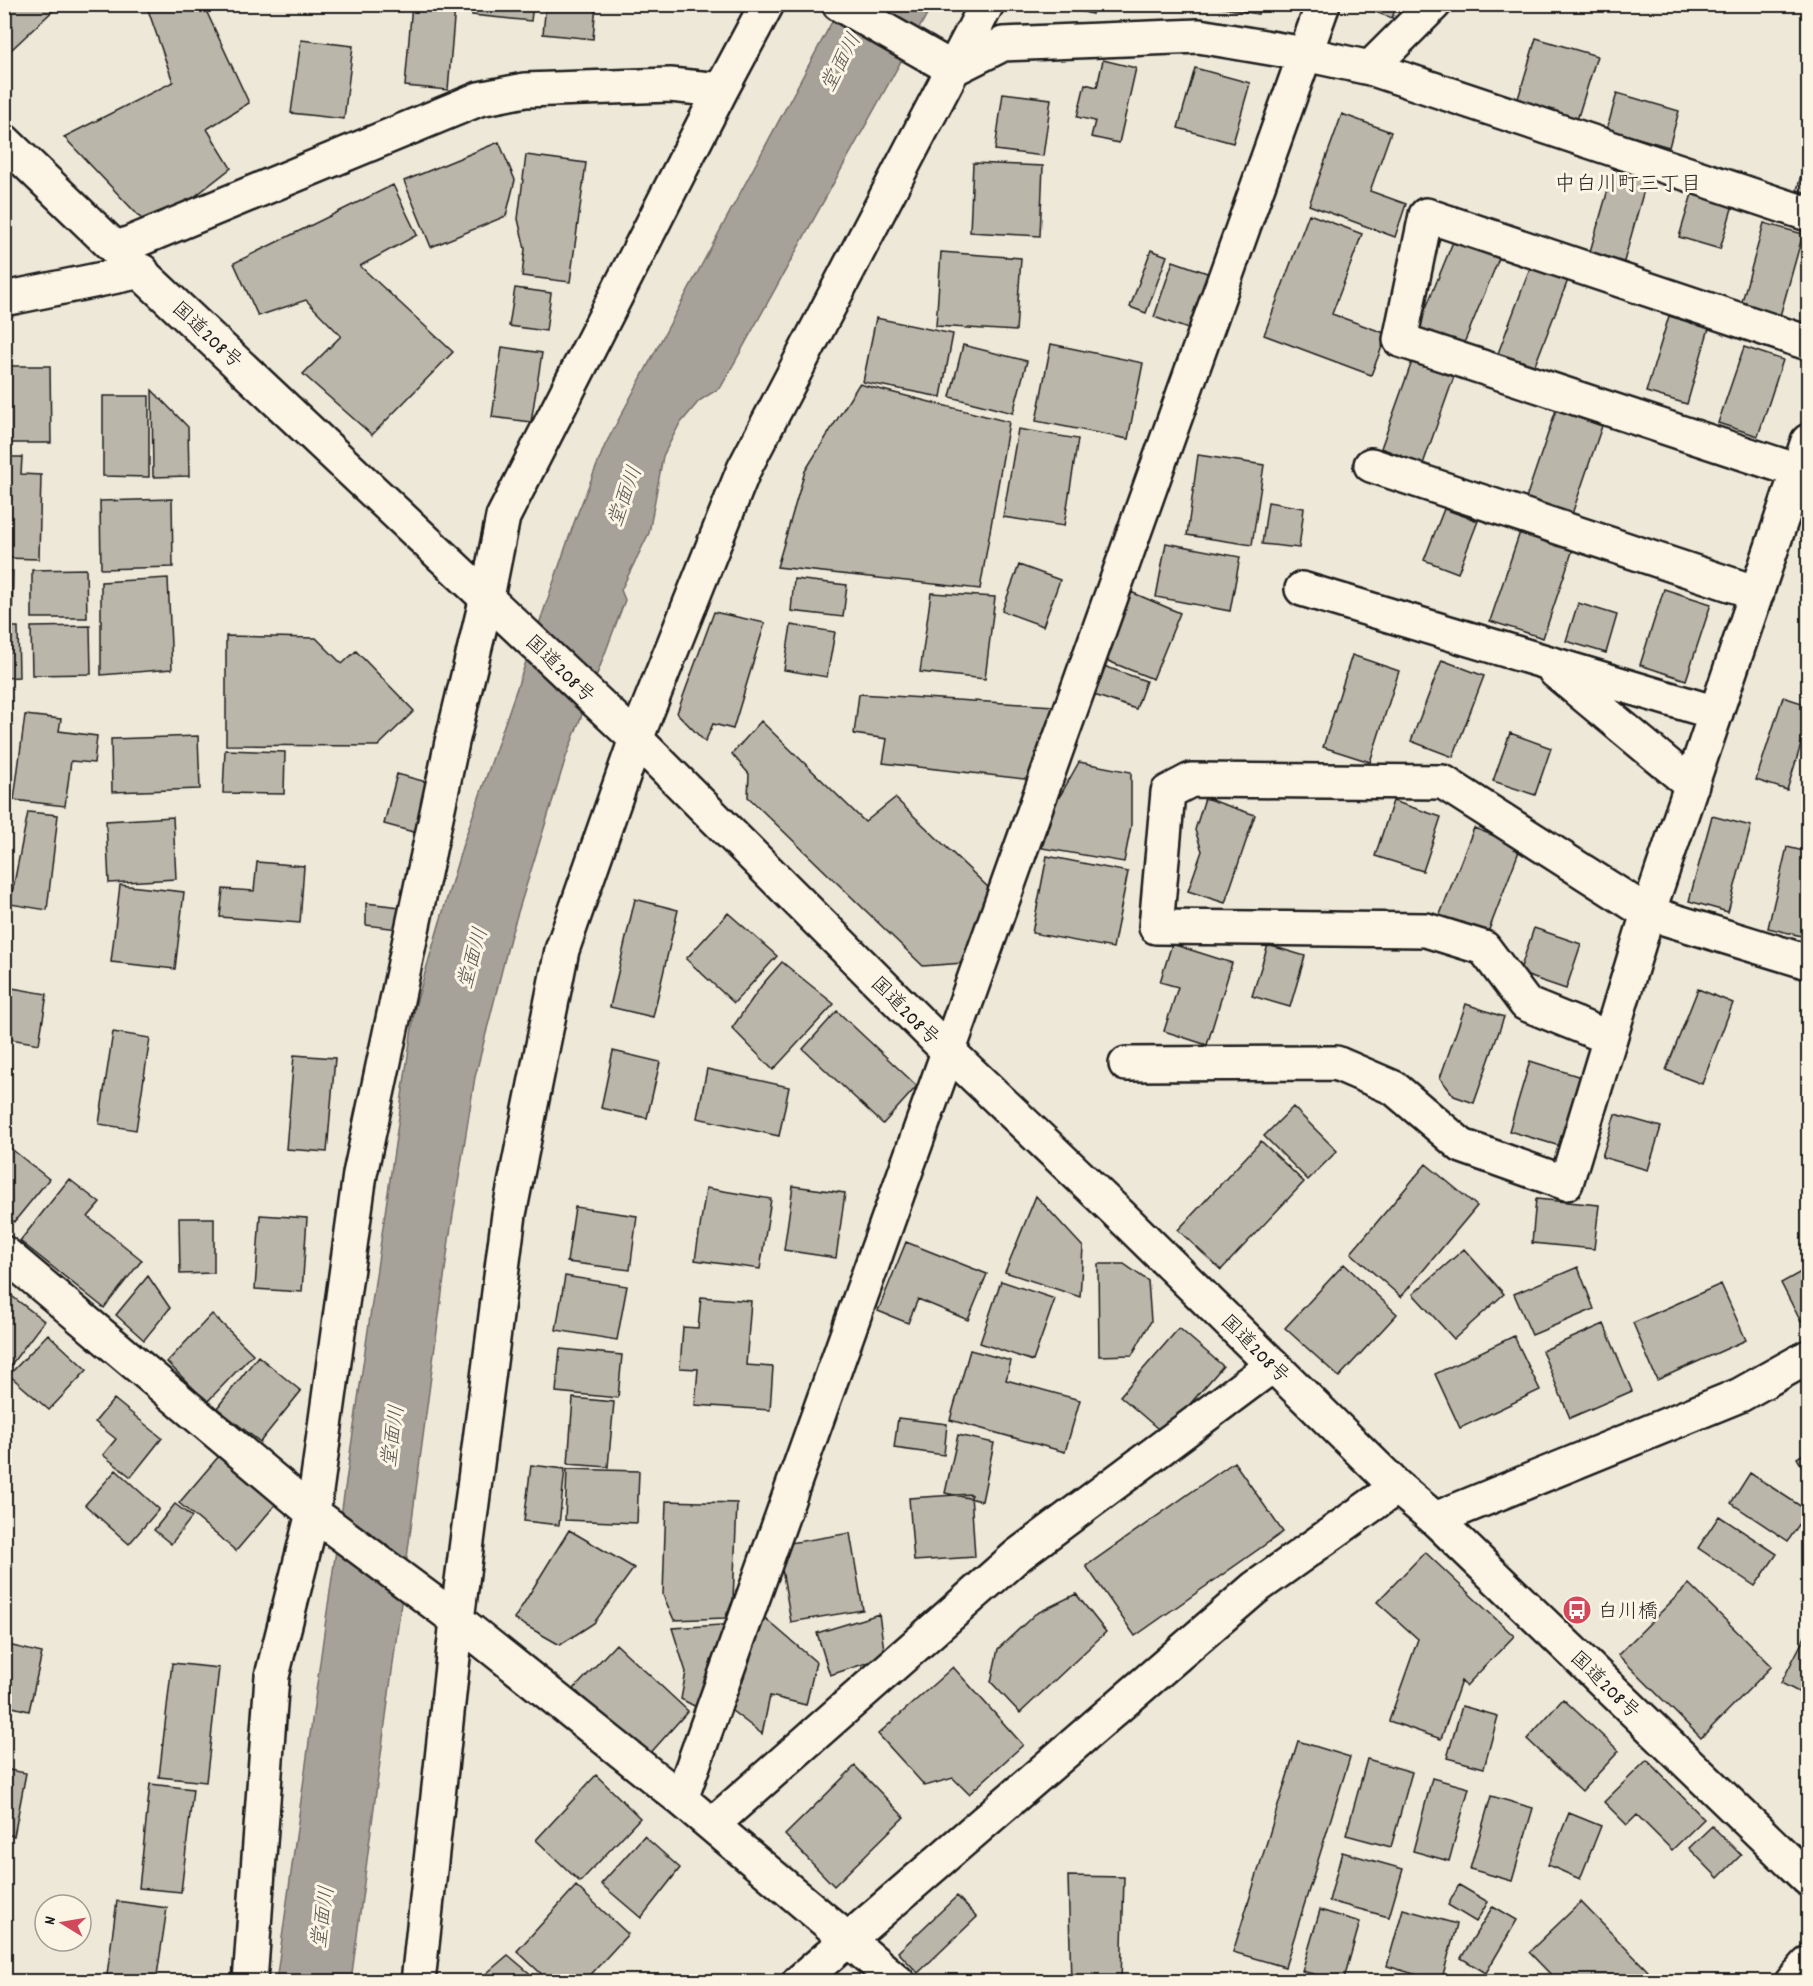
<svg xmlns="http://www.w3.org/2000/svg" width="1813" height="1986" font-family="Dekko,'Klee One',sans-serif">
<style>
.water{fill:#a7a299;stroke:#6f6c67;stroke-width:1.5}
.building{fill:#bab6aa;stroke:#1c1c1c;stroke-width:1.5}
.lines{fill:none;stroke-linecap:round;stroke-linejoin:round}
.minor-casing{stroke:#1c1c1c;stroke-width:38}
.trunk-casing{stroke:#1c1c1c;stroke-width:38}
.path{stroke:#1c1c1c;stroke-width:4;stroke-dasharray:6 4.5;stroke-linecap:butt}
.minor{stroke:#fcf5e5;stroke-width:33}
.trunk{stroke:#fcf5e5;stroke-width:33}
.labels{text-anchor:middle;stroke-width:6;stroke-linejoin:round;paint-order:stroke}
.street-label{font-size:20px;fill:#1c1c1c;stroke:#fcf5e5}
.poi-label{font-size:20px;fill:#1c1c1c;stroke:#fcf5e5;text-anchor:start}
.water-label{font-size:21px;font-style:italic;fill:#5b5854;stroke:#fcf5e5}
.neighbourhood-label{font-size:21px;fill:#1c1c1c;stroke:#fcf5e5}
</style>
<rect width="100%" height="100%" fill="#eee8d9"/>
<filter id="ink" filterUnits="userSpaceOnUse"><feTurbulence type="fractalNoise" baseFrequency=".0167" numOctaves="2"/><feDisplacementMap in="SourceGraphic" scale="12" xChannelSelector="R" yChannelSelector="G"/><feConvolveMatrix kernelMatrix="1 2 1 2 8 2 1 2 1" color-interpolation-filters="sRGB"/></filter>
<g filter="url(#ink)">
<!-- water -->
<path class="water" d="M 841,5 L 932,5 L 721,387 L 699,401 L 679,425 L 663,456 L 649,533 L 621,590 L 625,600 L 566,757 L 510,938 L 475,1077 L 449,1240 L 351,1981 L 276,1982 L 325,1626 L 415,1007 L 462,847 L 575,520 L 605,445 Z"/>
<!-- building -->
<path class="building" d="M 4,4 L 60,4 L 11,50 L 4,43 Z
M 146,4 L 203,4 L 249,103 L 207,129 L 231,168 L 152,230 L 64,137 L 173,82 Z
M 412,4 L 455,7 L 448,90 L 405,86 Z
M 473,4 L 533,4 L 531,21 L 472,15 Z
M 546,4 L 596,4 L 593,39 L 543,34 Z
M 1052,4 L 1095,4 L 1092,14 Z
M 1201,4 L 1259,4 L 1258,14 Z
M 1353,4 L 1397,4 L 1392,18 Z
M 1536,38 L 1597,56 L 1577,120 L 1517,102 Z
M 301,40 L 353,46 L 344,119 L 291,113 Z
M 1103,60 L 1136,68 L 1119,143 L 1091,137 L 1095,121 L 1077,117 L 1085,84 L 1097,87 Z
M 1195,68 L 1250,83 L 1233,143 L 1178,128 Z
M 1003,93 L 1051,99 L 1043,156 L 995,150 Z
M 1617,93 L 1679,111 L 1669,147 L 1607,129 Z
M 1342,114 L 1391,132 L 1370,191 L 1406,204 L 1395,237 L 1309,205 Z
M 499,142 L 515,180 L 506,216 L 431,247 L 404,181 Z
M 1808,148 L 1808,193 L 1797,190 Z
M 526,155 L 586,163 L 570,282 L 522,276 L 525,249 L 518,219 Z
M 973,163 L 1043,166 L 1040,236 L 970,232 Z
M 1614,169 L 1647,179 L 1623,265 L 1589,255 Z
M 393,185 L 417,235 L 360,266 L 453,352 L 372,435 L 303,374 L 341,336 L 306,300 L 258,316 L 234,263 Z
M 1692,194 L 1733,205 L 1720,249 L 1679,237 Z
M 1309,214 L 1362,234 L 1332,314 L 1387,334 L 1371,375 L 1264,335 Z
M 1764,223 L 1803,234 L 1780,316 L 1741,305 Z
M 1457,232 L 1502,251 L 1462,348 L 1417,330 Z
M 1151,250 L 1167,256 L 1146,313 L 1130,307 Z
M 941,252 L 1021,258 L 1016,331 L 936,326 Z
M 1173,261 L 1210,274 L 1191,330 L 1154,317 Z
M 1531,266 L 1568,280 L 1533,370 L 1497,356 Z
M 515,288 L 551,293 L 546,331 L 509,326 Z
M 1669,316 L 1709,328 L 1687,404 L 1646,392 Z
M 876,318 L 953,334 L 941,397 L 863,382 Z
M 1051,344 L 1143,363 L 1128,439 L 1036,421 Z
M 963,345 L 1027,361 L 1013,413 L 950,397 Z
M 502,347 L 542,353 L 531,422 L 492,417 Z
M 1744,347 L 1783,360 L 1758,436 L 1718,423 Z
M 1414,356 L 1456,371 L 1423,464 L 1381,448 Z
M 4,366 L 50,366 L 51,443 L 4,443 Z
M 859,384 L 1009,422 L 980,589 L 777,567 L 805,471 Z
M 152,390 L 188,427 L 189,476 L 153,477 Z
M 103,396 L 149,396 L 149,477 L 103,476 Z
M 1556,410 L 1602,426 L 1571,517 L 1525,501 Z
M 1018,429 L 1078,439 L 1064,526 L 1003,517 Z
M 1198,455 L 1264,465 L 1252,545 L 1187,535 Z
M 4,457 L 22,457 L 21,474 L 41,475 L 39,559 L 4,558 Z
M 172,499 L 173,567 L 101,569 L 100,501 Z
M 1268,502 L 1304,508 L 1299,548 L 1262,544 Z
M 1444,509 L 1478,521 L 1458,573 L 1424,560 Z
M 1520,532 L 1573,549 L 1543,638 L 1490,621 Z
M 1166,543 L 1240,557 L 1230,611 L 1156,597 Z
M 1019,565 L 1060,580 L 1043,626 L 1002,611 Z
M 86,569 L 87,618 L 32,618 L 32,570 Z
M 4,571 L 13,571 L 12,618 L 4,618 Z
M 168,578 L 172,669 L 101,675 L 101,582 Z
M 794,579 L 847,585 L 843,617 L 791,611 Z
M 1664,589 L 1711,604 L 1686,680 L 1640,665 Z
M 1131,592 L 1180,613 L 1153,679 L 1103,659 Z
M 931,593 L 995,597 L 985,679 L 920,672 Z
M 1578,603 L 1617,615 L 1606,653 L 1566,641 Z
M 714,612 L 765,623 L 733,729 L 713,724 L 705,742 L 677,713 Z
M 791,625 L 835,632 L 827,677 L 784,670 Z
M 90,626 L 91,674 L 32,675 L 31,627 Z
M 4,627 L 18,627 L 19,677 L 4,678 Z
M 226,636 L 316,638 L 342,664 L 356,651 L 414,711 L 378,746 L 226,745 Z
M 1352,655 L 1399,671 L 1370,762 L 1323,747 Z
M 1442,660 L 1484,676 L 1453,757 L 1411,741 Z
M 1101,665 L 1146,681 L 1136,709 L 1091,694 Z
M 859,694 L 1054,706 L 1033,780 L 883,763 L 887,739 L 854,734 Z
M 1783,697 L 1808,705 L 1808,722 L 1787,790 L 1756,780 Z
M 25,715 L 61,719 L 59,731 L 97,736 L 94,763 L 71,761 L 65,806 L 14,800 Z
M 761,721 L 865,822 L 895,798 L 991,890 L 964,963 L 923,966 L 748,797 L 749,774 L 732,754 Z
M 1510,733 L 1551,748 L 1535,795 L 1493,781 Z
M 198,736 L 200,789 L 112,792 L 111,739 Z
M 225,750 L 285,752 L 284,794 L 223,793 Z
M 1079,762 L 1131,772 L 1131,826 L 1124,862 L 1042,848 L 1055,805 Z
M 397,774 L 430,783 L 417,833 L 384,824 Z
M 1205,798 L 1255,815 L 1225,903 L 1188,891 L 1202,851 L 1195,830 Z
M 1393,801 L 1441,817 L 1423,871 L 1375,856 Z
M 28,812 L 58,815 L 47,910 L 10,904 Z
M 1712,816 L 1751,826 L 1728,912 L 1689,901 Z
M 173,817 L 176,879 L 109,883 L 106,821 Z
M 1474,828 L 1521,846 L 1487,935 L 1439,917 Z
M 1787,847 L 1808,852 L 1808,926 L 1806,937 L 1768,928 Z
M 1047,856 L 1128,872 L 1113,948 L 1032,933 Z
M 257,862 L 304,866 L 300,923 L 220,917 L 223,889 L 254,891 Z
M 120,885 L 184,892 L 175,969 L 111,962 Z
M 635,899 L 678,910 L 653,1017 L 610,1007 Z
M 366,903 L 400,907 L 398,929 L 366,925 Z
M 728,913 L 777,956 L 734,1003 L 686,959 Z
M 1534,928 L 1581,944 L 1566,989 L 1519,973 Z
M 1172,944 L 1232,963 L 1207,1045 L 1164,1031 L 1178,987 L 1160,982 Z
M 1268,945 L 1305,956 L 1290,1007 L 1252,996 Z
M 782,962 L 834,1004 L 773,1070 L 732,1028 L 762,985 Z
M 12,988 L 47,994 L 39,1044 L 4,1038 Z
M 1698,989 L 1733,1003 L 1702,1084 L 1666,1070 Z
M 1466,1004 L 1504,1017 L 1474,1103 L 1454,1096 L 1440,1078 Z
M 837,1011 L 917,1086 L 883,1124 L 803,1049 Z
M 113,1032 L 150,1038 L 136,1130 L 99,1124 Z
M 613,1051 L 660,1062 L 647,1118 L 601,1108 Z
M 294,1055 L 335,1058 L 327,1152 L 286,1149 Z
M 1530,1061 L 1581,1077 L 1560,1146 L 1509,1131 Z
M 707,1069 L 789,1087 L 779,1136 L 697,1118 Z
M 1293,1107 L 1337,1151 L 1308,1180 L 1264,1136 Z
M 1615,1114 L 1661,1127 L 1648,1170 L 1602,1157 Z
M 1261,1141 L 1304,1182 L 1221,1270 L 1178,1230 Z
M 4,1143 L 49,1179 L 14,1222 L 4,1215 Z
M 1426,1164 L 1477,1206 L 1401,1297 L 1351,1253 Z
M 69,1179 L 100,1203 L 88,1217 L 142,1260 L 104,1308 L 20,1241 Z
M 793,1186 L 845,1193 L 836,1258 L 784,1250 Z
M 706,1188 L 771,1199 L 760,1269 L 695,1260 Z
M 1036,1196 L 1083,1247 L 1080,1297 L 1005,1272 Z
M 1536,1199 L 1599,1205 L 1594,1249 L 1532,1243 Z
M 575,1207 L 637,1216 L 630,1270 L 567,1262 Z
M 260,1215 L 307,1218 L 302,1292 L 255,1289 Z
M 179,1218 L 214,1218 L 214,1273 L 180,1274 Z
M 906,1242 L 987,1274 L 968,1320 L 918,1299 L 908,1323 L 878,1311 Z
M 1464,1249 L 1504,1294 L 1454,1339 L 1413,1294 Z
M 1098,1264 L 1124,1264 L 1148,1281 L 1151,1321 L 1132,1355 L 1099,1356 Z
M 1344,1264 L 1397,1314 L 1339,1377 L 1285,1328 Z
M 1578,1267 L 1594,1309 L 1532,1335 L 1514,1294 Z
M 1808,1268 L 1808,1318 L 1801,1322 L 1781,1283 Z
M 148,1276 L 170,1308 L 144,1340 L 116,1315 Z
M 565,1276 L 627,1286 L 617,1340 L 556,1330 Z
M 1001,1281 L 1055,1299 L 1033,1361 L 980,1343 Z
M 1721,1284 L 1746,1340 L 1657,1380 L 1633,1323 Z
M 4,1290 L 44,1321 L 10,1366 L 4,1362 Z
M 701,1297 L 751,1301 L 746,1365 L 773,1367 L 770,1410 L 695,1405 L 698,1369 L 680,1368 L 683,1327 L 698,1328 Z
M 212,1314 L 253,1354 L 207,1402 L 167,1362 Z
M 1604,1324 L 1632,1391 L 1570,1418 L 1542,1351 Z
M 1179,1328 L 1223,1366 L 1164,1434 L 1120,1396 Z
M 48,1334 L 87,1370 L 49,1410 L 9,1375 Z
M 1514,1336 L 1540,1390 L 1460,1428 L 1435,1374 Z
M 560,1349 L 622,1355 L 618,1398 L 556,1392 Z
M 970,1350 L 1011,1361 L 1006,1380 L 1080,1400 L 1065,1452 L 950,1420 Z
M 258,1356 L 301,1391 L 260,1442 L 217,1408 Z
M 573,1398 L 614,1402 L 608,1467 L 568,1464 Z
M 114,1399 L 162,1438 L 131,1477 L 103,1455 L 116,1439 L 95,1422 Z
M 898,1418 L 947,1424 L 944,1455 L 894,1448 Z
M 958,1435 L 994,1443 L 982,1501 L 945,1493 Z
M 1808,1451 L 1808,1476 L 1797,1458 Z
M 219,1456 L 276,1504 L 236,1551 L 179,1503 Z
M 1234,1462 L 1283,1532 L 1135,1636 L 1086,1566 Z
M 531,1465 L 565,1469 L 559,1525 L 524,1521 Z
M 567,1469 L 639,1471 L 637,1523 L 565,1520 Z
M 116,1470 L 159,1509 L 129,1544 L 85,1505 Z
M 1750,1473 L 1808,1511 L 1788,1541 L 1731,1503 Z
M 971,1494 L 975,1557 L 914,1561 L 909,1498 Z
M 666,1501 L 737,1503 L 733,1600 L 725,1618 L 674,1620 L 663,1595 Z
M 175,1504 L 192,1517 L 171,1544 L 154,1530 Z
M 1719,1516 L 1777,1554 L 1755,1586 L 1698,1548 Z
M 569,1530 L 634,1568 L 594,1623 L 560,1645 L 514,1619 Z
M 850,1533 L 863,1610 L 791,1622 L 778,1545 Z
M 1425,1552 L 1514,1636 L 1466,1686 L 1461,1681 L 1441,1739 L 1389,1721 L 1418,1639 L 1377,1602 Z
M 1689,1584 L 1772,1666 L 1701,1738 L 1618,1655 Z
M 1076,1594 L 1106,1632 L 1020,1713 L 991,1682 L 998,1649 L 1035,1614 Z
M 759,1613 L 816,1662 L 806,1705 L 770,1696 L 762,1734 L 727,1707 Z
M 879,1614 L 885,1657 L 830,1675 L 817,1633 Z
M 738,1624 L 700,1709 L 681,1699 L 686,1672 L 672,1628 Z
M 1808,1631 L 1808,1697 L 1781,1683 Z
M 4,1644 L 42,1653 L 29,1711 L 4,1705 Z
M 616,1644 L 688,1711 L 647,1757 L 574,1689 Z
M 172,1663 L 219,1668 L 206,1782 L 159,1777 Z
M 953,1667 L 1023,1745 L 969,1794 L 953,1778 L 925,1786 L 878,1734 Z
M 1563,1699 L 1619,1751 L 1582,1791 L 1527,1739 Z
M 1462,1706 L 1498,1716 L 1484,1768 L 1447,1758 Z
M 1298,1741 L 1350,1757 L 1285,1967 L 1233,1952 Z
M 1367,1759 L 1412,1772 L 1391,1847 L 1346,1835 Z
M 1647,1760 L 1704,1819 L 1672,1850 L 1637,1815 L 1627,1825 L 1604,1802 Z
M 855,1766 L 904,1817 L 834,1886 L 785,1835 Z
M 4,1769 L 26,1773 L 14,1836 L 4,1834 Z
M 596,1775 L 640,1818 L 580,1882 L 536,1840 Z
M 1432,1778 L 1469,1788 L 1449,1861 L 1413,1851 Z
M 150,1784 L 193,1789 L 181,1892 L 139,1888 Z
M 1491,1796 L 1533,1808 L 1512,1881 L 1470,1869 Z
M 1569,1813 L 1601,1826 L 1580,1879 L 1548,1865 Z
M 1712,1826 L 1741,1855 L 1718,1878 L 1689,1848 Z
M 644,1836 L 680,1868 L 641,1918 L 601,1884 Z
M 1342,1852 L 1403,1869 L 1389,1917 L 1329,1901 Z
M 1068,1876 L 1124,1877 L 1121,1982 L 1071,1982 Z
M 1459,1885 L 1488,1902 L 1476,1922 L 1448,1905 Z
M 576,1886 L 628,1934 L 584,1982 L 550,1982 L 517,1951 Z
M 957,1896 L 977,1917 L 918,1973 L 898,1952 Z
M 117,1901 L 167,1908 L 156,1982 L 106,1982 Z
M 1581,1902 L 1648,1971 L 1638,1982 L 1558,1982 L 1529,1952 Z
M 1493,1906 L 1517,1920 L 1486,1973 L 1461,1958 Z
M 1403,1909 L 1457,1924 L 1441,1982 L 1387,1966 Z
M 1320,1910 L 1360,1922 L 1343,1982 L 1302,1971 Z
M 508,1955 L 540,1982 L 484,1982 L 481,1978 Z"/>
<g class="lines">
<!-- minor casing -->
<g class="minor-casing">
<path id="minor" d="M 839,4 L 953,69
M 1370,68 L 1434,4
M 953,69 L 1003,44 L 1199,36 L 1305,54 L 1370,68 L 1808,214
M 116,249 L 479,99 L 525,90 L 670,85 L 721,90
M 4,299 L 142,271
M 1371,465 L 1757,593
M 1798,471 L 1400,340 L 1426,215 L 1808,343
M 1302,589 L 1716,713
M 1555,671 L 1692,785
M 1610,1038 L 1526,1004 L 1484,948 L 1426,930 L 1156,927 L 1168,792 L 1191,780 L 1443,782 L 1648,913 L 1808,962
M 1126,1064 L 1336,1063 L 1394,1088 L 1462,1146 L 1566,1183 L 1648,913 L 1808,441
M 4,1253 L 313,1513 L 457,1620 L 681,1799 L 898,1982
M 1435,1519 L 1740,1395 L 1808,1357
M 681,1799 L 1323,4
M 712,1825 L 1017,1556 L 1273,1365
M 250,1982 L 272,1676 L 313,1513 L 360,1174 L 452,742 L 487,597 L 503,517 L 721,90 L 767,4
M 418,1982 L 457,1620 L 509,1214 L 562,950 L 636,739 L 744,469 L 987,4
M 799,1982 L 1255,1588 L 1397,1487
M 1792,1982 L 1808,1964"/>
</g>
<!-- trunk casing -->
<g class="trunk-casing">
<path id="trunk" d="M 4,141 L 116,249 L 636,739 L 948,1051 L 1120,1215 L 1397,1487 L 1435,1519 L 1808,1879"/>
</g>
<!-- path -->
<path class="path" d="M 1379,1978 L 1388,1982"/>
<!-- minor -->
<use href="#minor" class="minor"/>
<!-- trunk -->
<use href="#trunk" class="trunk"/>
</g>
</g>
<!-- icons -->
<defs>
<g id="bus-disc" transform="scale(1.5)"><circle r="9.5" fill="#d1495b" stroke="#fcf5e5"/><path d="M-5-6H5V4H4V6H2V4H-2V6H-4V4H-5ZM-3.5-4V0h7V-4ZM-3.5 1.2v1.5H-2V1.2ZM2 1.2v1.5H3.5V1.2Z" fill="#fff"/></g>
</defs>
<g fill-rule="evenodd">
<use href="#bus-disc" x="1577" y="1610"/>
</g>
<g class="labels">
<!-- street labels -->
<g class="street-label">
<text transform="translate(208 334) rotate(43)" y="7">国道208号</text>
<text transform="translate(561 668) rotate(44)" y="7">国道208号</text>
<text transform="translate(906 1010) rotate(45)" y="7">国道208号</text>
<text transform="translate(1256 1348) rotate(45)" y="7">国道208号</text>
<text transform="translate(1606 1684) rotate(44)" y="7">国道208号</text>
</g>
<!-- poi labels -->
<g class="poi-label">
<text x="1598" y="1617">白川橋</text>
</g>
<!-- water labels -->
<g class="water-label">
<text transform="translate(840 62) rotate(-62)" y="7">堂面川</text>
<text transform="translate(624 496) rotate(-70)" y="7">堂面川</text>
<text transform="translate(472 958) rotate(-74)" y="7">堂面川</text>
<text transform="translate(392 1436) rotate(-82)" y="7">堂面川</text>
<text transform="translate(322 1917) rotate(-82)" y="7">堂面川</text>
</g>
<!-- neighbourhood labels -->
<g class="neighbourhood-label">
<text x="1628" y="190">中白川町三丁目</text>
</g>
</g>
<!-- margin -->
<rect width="1813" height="1986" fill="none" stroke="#fcf5e5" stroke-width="24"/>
<rect x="12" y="12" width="1789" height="1962" fill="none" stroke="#1c1c1c" stroke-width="2" filter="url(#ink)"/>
<!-- north arrow -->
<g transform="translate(63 1923) rotate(281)"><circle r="28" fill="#fcf5e5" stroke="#a29e95" stroke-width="1.5"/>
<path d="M0-4.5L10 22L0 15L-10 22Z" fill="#d1495b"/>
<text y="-9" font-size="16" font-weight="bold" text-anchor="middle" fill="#1c1c1c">N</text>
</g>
</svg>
